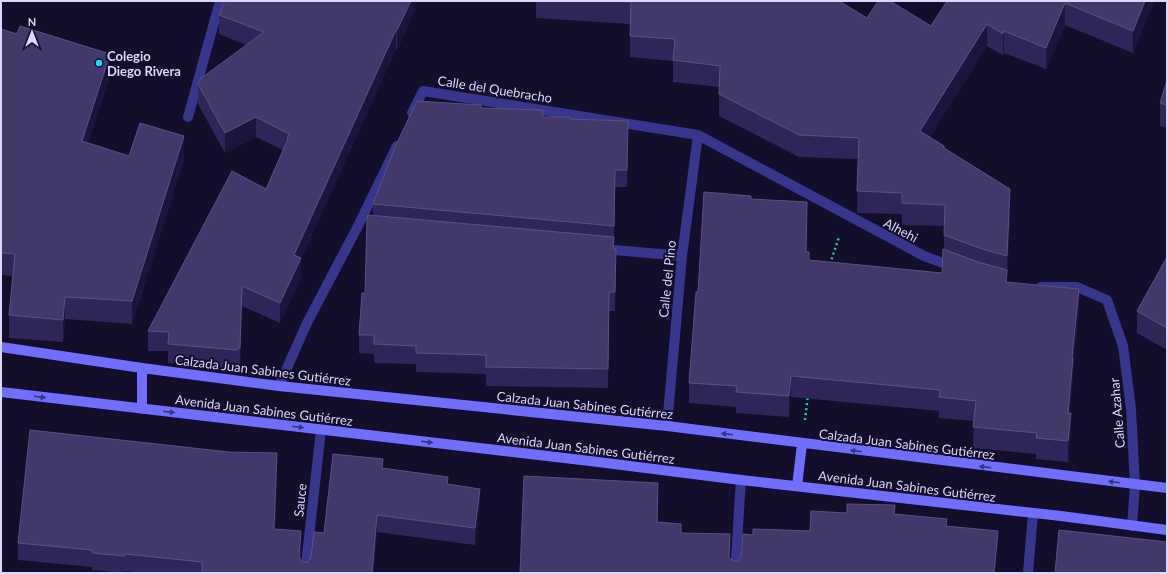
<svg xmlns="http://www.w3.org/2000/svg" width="1168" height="574" font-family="Lato,sans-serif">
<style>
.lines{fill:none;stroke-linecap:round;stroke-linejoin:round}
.path{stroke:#25c5bb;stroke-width:2.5;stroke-dasharray:2 3;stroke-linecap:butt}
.street{stroke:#38358d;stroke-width:10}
.secondary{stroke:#716eff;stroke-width:10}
.wall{fill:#302559}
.shaded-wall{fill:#1d143e}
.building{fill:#42386a;stroke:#5a5182}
.oneway{fill:#39347f}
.poi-dot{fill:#03e6ff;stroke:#130e2a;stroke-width:1.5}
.labels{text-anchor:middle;stroke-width:4;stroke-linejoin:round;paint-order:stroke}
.poi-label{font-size:13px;font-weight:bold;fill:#dbd7ff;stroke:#130e2a;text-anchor:start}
.street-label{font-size:13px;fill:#dbd7ff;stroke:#130e2a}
</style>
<rect width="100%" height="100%" fill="#130e2a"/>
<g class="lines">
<!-- path -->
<path class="path" d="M 830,264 L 839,237
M 805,420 L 808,395"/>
<!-- street -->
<path class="street" d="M 412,113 L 423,91 L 698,135 L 924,256 L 954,267
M 188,117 L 220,1
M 603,249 L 682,256
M 1041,287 L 1077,287 L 1107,300 L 1123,346 L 1131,409 L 1135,485 L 1132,526
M 279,386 L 307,323 L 358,226 L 397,146
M 667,426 L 682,256 L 698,135
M 305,573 L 321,430
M 735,573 L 741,480
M 1028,573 L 1033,513"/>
<!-- secondary -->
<path class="secondary" d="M 1,347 L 142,368 L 279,386 L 667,426 L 1167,488
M 142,368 L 142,409
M 1,392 L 590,461 L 741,480 L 1061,516 L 1167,530
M 797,486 L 802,444"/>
</g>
<!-- wall -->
<path class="wall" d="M 225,1 L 417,1 L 415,5 L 415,10 L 397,50 L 396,49 L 301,259 L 301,278 L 280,323 L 242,306 L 240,368 L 238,368 L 237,369 L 168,363 L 168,351 L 148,351 L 148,331 L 266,189 L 283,150 L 256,137 L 225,153 L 198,104 L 198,84 L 246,45 L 219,34 L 219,15 Z
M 536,1 L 839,1 L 867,18 L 931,26 L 947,1 L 1154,1 L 1133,53 L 1065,25 L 1046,69 L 1004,53 L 1003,55 L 987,46 L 930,137 L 944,148 L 1010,211 L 1007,282 L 1079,310 L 1073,371 L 1073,379 L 1069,413 L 1071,434 L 1068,462 L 1036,459 L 1036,454 L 973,448 L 974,421 L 939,418 L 939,411 L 791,397 L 789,417 L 736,413 L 736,407 L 689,403 L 689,383 L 698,292 L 751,199 L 807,222 L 806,252 L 809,260 L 942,273 L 944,250 L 944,226 L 902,225 L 902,214 L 857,213 L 858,159 L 799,157 L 719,116 L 719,87 L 673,82 L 673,61 L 630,57 L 630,24 L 536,18 Z
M 1,29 L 110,76 L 88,143 L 129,156 L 184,159 L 132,324 L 65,319 L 63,342 L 9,338 L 9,315 L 13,276 L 1,275 Z
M 1167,80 L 1167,128 L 1160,126 L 1160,103 Z
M 481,108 L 543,117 L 570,119 L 628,137 L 627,187 L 615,187 L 614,243 L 614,249 L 616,268 L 615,311 L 609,311 L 608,388 L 486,386 L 486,374 L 416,372 L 416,364 L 374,363 L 374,354 L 359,353 L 359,335 L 365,293 L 373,215 L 373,204 Z
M 1167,257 L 1167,350 L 1137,333 L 1137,311 Z
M 383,469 L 448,485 L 480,506 L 475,545 L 377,532 L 373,573 L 144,573 L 125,571 L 124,573 L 121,573 L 92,570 L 92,567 L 18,560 L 18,543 L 277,470 L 275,529 L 301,548 L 300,559 L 301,561 L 304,562 L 308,562 L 311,557 L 324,533 Z"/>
<!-- shaded-wall -->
<path class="shaded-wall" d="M 411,1 L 417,1 L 415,5 L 415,10 L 397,50 L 397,30 Z
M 1145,1 L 1154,1 L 1133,53 L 1133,31 Z
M 1065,3 L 1065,25 L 1046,69 L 1046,48 Z
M 987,24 L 987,46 L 920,153 L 920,131 Z
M 396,30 L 396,49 L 301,259 L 301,278 L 280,323 L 280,303 L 294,255 Z
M 1004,31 L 1004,53 L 1003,55 L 1003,34 Z
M 110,54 L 110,76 L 82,163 L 82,141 Z
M 256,117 L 256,137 L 225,153 L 225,133 Z
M 184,136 L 184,159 L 132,324 L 132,301 Z
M 615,170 L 615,187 L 614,243 L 614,226 Z
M 1010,189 L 1010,211 L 1007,278 L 1007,256 Z
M 807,202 L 807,222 L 806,273 L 806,252 Z
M 616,249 L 616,268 L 615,311 L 615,292 Z
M 242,286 L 242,306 L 240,368 L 240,348 Z
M 1079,289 L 1079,310 L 1073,371 L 1073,379 L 1068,434 L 1068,413 L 1072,358 Z
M 65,297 L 65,319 L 63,342 L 63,320 Z
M 791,376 L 791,397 L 789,417 L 789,396 Z
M 1071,413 L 1071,434 L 1068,462 L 1068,441 Z
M 277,453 L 277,470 L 274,546 L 274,529 Z
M 658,483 L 658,501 L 657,540 L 657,522 Z
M 480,489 L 480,506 L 475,545 L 475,528 Z
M 377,515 L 377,532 L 373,573 L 372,573 Z
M 301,531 L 301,548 L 299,573 L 299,556 Z
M 998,531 L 998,549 L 995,573 L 994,573 Z
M 730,534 L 730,552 L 729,573 L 729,555 Z"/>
<!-- building -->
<path class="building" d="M 225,1 L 411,1 L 397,30 L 396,30 L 294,255 L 301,258 L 280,303 L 242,286 L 240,348 L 238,348 L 237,350 L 168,344 L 169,332 L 148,331 L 232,171 L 266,189 L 288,139 L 287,139 L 289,134 L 256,117 L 225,133 L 198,84 L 200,79 L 264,32 L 219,15 Z
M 610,1 L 839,1 L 867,18 L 878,1 L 890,1 L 931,26 L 947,1 L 1145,1 L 1133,31 L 1065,3 L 1046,48 L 1004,31 L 1003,34 L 987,24 L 920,131 L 944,146 L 944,148 L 1010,189 L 1007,256 L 982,249 L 944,235 L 945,205 L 902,203 L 902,193 L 857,191 L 859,138 L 799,135 L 719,94 L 720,66 L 673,60 L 675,39 L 630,36 L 631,2 Z
M 20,26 L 110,54 L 82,141 L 129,156 L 140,123 L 184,136 L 132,301 L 65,297 L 63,320 L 9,315 L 15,254 L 1,253 L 1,29 L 17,34 Z
M 1167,80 L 1167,105 L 1160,103 Z
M 417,101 L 481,105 L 481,108 L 543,110 L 543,117 L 570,117 L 570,119 L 628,121 L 627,170 L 615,170 L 614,226 L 373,204 L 395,147 Z
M 704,192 L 751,196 L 751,199 L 807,202 L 806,252 L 809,252 L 809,260 L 942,273 L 943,249 L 978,262 L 1007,270 L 1006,282 L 1079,289 L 1072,358 L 1073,358 L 1068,413 L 1071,413 L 1068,441 L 1036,438 L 1037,433 L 973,427 L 976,401 L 939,397 L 940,390 L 791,376 L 789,396 L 736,392 L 737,386 L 689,383 L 696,292 L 698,292 Z
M 368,215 L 614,237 L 613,249 L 616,249 L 615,292 L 609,292 L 608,369 L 486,367 L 486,355 L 416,353 L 416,346 L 374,344 L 374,335 L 359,335 L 362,293 L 365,293 L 367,218 Z
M 1167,257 L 1167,328 L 1137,311 Z
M 30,430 L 229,452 L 277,453 L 274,529 L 301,531 L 299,556 L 301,561 L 304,562 L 308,562 L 311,557 L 314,532 L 324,533 L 333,454 L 383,459 L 382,468 L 448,477 L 447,484 L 480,489 L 475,528 L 377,515 L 372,573 L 202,573 L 202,562 L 125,554 L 124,556 L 92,553 L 92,550 L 18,543 Z
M 524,476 L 658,483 L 657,522 L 681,524 L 681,533 L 730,534 L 729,555 L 729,558 L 734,561 L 738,561 L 741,556 L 743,534 L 753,535 L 753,529 L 810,531 L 811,511 L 847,513 L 847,504 L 895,505 L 894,514 L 947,519 L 946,526 L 998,531 L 994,573 L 520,573 Z
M 1059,530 L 1167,542 L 1167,573 L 1055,573 Z"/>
<!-- one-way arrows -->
<defs><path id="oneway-solid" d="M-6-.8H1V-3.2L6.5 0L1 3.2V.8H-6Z"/></defs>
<g class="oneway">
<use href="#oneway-solid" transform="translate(40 397) rotate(7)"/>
<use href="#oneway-solid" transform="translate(169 412) rotate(7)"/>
<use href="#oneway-solid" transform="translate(298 427) rotate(7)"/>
<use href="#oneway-solid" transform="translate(727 434) rotate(-173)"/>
<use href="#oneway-solid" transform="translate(427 442) rotate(7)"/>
<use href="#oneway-solid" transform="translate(856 451) rotate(-173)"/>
<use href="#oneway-solid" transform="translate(985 467) rotate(-173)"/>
<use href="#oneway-solid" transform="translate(1114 482) rotate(-173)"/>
</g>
<!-- markers -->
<circle class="poi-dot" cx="99" cy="63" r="4"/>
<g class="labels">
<!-- poi labels -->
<g class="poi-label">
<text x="107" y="61">Colegio<tspan x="107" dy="15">Diego Rivera</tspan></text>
</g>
<!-- street labels -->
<g class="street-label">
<text transform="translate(495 89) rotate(9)" y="5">Calle del Quebracho</text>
<text transform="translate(901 230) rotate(28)" y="5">Alhehi</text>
<text transform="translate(667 279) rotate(-84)" y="5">Calle del Pino</text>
<text transform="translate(263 370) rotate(7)" y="5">Calzada Juan Sabines Gutiérrez</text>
<text transform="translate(585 405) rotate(6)" y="5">Calzada Juan Sabines Gutiérrez</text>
<text transform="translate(264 410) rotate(7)" y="5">Avenida Juan Sabines Gutiérrez</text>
<text transform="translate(1117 413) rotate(-95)" y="5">Calle Azahar</text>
<text transform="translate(907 444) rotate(7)" y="5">Calzada Juan Sabines Gutiérrez</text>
<text transform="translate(586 448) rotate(7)" y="5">Avenida Juan Sabines Gutiérrez</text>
<text transform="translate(907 486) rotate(7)" y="5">Avenida Juan Sabines Gutiérrez</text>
<text transform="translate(300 500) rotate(-84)" y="5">Sauce</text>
</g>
</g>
<!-- border -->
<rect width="1168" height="574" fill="none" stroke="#dbd7ff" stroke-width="4"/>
<!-- north arrow -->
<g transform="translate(32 32)" stroke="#130e2a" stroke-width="3" paint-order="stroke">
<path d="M0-3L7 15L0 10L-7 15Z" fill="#dbd7ff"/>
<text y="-6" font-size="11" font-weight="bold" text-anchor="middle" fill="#dbd7ff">N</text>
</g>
</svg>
